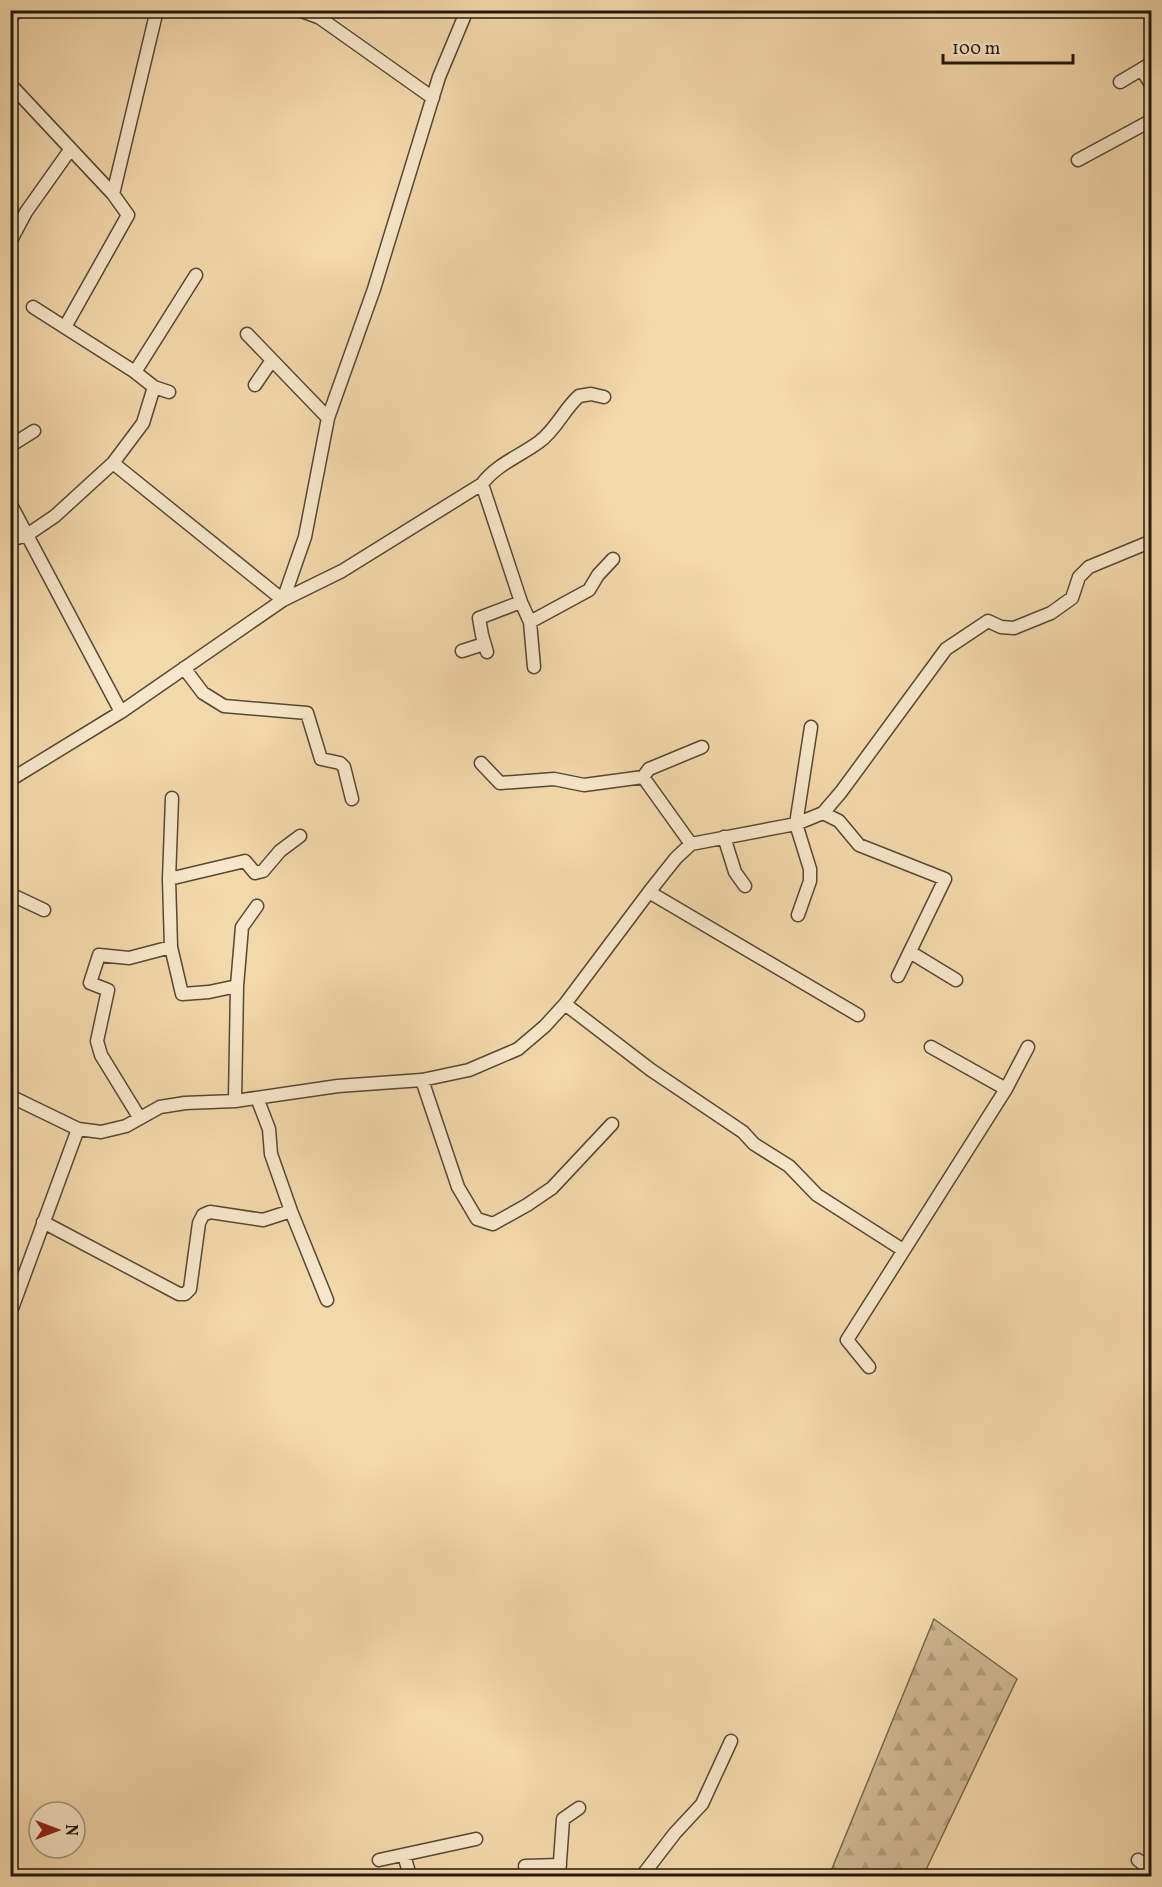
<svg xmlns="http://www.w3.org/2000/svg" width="1162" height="1887" font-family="Vollkorn,serif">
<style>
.forest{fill:url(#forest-firs);stroke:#78684e;stroke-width:1.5}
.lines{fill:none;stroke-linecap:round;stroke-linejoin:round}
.minor-casing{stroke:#564833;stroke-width:15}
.minor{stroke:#f7e6c9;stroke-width:12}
</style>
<defs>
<pattern id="forest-firs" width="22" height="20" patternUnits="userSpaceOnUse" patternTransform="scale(1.5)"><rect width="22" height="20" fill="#cfb791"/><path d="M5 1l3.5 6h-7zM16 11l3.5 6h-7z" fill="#b19d7c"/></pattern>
</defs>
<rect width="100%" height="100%" fill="#f3d8ac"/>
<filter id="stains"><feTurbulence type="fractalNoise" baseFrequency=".00333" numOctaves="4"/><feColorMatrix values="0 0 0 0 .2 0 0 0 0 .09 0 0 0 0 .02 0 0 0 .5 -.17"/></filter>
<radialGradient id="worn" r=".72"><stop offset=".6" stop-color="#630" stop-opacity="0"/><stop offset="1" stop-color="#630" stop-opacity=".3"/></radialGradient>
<!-- forest -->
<path class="forest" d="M 934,1619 L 1017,1679 L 923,1876 L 829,1876 Z"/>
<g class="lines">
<!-- minor casing -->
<g class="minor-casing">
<path id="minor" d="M 299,10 L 320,18 L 433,98
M 10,17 L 19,10
M 1142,70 L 1152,86
M 1120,82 L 1152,63
M 10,84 L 113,194 L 128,215 L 65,327
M 1078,160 L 1152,120
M 113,194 L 157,10
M 10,242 L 26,212 L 70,150
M 33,307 L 135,372 L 154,387 L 169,392
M 247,334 L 328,418
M 135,372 L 196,275
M 255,385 L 272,360
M 10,446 L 34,431
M 113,463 L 283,600 L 342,571 L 482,484 C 497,464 520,456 539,442 C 556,430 564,409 579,396 L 591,394 L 604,397
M 482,484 L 521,602 L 530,622 L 534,667
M 10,503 L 121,712
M 10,540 L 27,535 L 55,516 L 113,463 L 143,423 L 154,387
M 530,622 L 589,590 L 598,575 L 613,559
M 462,651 L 484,644
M 487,652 L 482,635 L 479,618 L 521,602
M 184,668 L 203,693 L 224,706 L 307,713 L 321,759 L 340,763 L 344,767 L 352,799
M 481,763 L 500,783 L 554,779 L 584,785 L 643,777 L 649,769 L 702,747
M 643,777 L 691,844
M 10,780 L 121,712 L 283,600 L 305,537 L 328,418 L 374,289 L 439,77 L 467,10
M 172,798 L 169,879 L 171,947 L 182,994 L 209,992 L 237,986
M 823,813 L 839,821 L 859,845 L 945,879 L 898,976
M 724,837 L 735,872 L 745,886
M 169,879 L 245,861 L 255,873 L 263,871 L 280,851 L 300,836
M 649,892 L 858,1015
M 10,894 L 44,910
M 798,915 L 810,881 L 810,869 L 796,824 L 811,727
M 910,952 L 956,980
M 565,1004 L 651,1070 L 743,1132 L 754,1144 L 789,1166 L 817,1195 L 903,1250
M 931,1047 L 1006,1089
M 422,1080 L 458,1187 L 477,1219 L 493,1224 L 527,1205 L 552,1188 L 612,1124
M 10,1096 L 78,1129 L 10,1314
M 257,1098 L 269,1129 L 271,1154 L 291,1211 L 327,1300
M 235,1101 L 237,986 L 242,927 L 257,906
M 139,1117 L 101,1055 L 97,1041 L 108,990 L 90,983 L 99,955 L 129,958 L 171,947
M 78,1129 L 101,1132 L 126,1126 L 160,1107 L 185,1103 L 235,1101 L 338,1086 L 422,1080 L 469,1070 L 518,1049 L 545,1026 L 565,1004 L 649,892 L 676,858 L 691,844 L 796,824 L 823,813 L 841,792 L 946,649 L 988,621 L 1001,627 L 1014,628 L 1051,613 L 1072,598 L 1079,577 L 1089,567 L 1152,541
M 43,1222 L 179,1294 L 185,1294 L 190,1289 L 199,1223 L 203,1215 L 210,1212 L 263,1220 L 291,1211
M 869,1367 L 847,1340 L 1006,1089 L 1028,1047
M 404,1855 L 410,1876
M 379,1860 L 476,1839
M 1138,1860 L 1152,1870
M 525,1866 L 560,1865
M 559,1876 L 563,1819 L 579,1808
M 642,1876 L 675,1833 L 702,1804 L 731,1741"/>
</g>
<!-- minor -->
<use href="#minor" class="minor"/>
</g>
<!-- margin -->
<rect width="1162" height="1887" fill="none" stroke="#f3d8ac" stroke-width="36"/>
<rect x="12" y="12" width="1138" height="1863" fill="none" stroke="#22180b" stroke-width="3"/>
<rect x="18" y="18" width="1126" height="1851" fill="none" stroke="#22180b" stroke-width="1.5"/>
<!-- north arrow -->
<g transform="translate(57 1830) rotate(90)"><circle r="28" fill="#f7e6c9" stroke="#a2947d" stroke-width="1.5"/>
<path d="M0-4.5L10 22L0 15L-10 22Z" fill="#8f2418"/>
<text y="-9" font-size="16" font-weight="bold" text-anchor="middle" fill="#22180b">N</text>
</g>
<!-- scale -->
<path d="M943 54v9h130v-9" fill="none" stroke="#22180b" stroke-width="3"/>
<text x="952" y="54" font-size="18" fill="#22180b" stroke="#f7e6c9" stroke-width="4.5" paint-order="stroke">100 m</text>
<rect width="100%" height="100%" filter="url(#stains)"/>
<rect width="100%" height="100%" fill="url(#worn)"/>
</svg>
